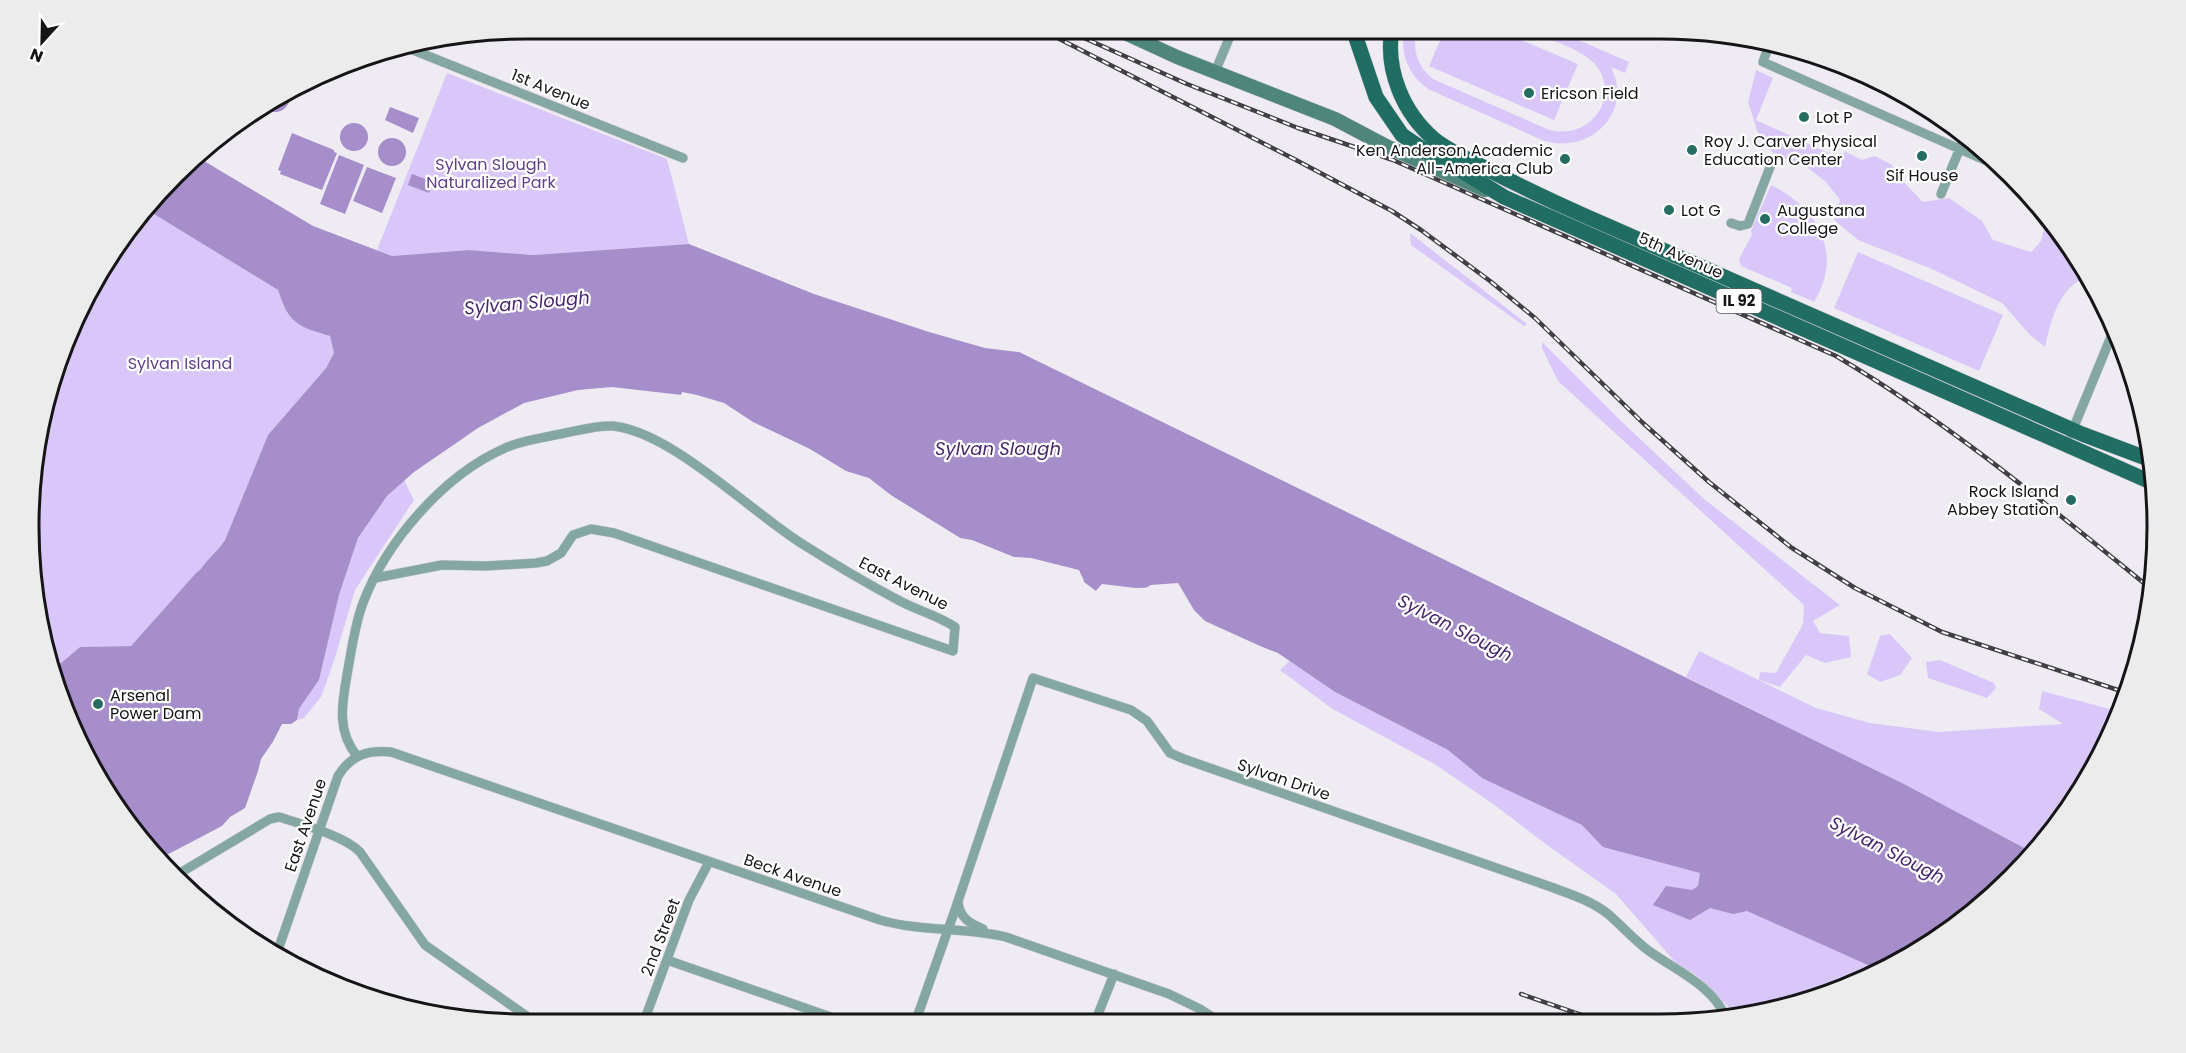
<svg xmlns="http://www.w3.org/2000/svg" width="2186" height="1053" font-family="Poppins,sans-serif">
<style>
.green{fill:#dac7f9}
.water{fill:#a68eca}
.pier{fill:#eeebf3}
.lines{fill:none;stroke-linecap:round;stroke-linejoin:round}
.street-casing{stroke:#cbc9d0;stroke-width:10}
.secondary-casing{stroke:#cbc9d0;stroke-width:15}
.primary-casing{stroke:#cbc9d0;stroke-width:16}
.street{stroke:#84a8a1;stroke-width:9}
.secondary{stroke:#4e867c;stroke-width:14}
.primary{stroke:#1f6d63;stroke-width:15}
.rail-casing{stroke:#413f43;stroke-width:4.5}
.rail{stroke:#fff;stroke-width:2;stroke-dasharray:7;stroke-linecap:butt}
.poi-dot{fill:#256c62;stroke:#fff;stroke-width:2}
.labels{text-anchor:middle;stroke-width:4.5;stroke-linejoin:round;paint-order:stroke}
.shield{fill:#fff;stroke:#5b5a5d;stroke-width:1.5}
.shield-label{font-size:15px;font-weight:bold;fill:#151417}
.street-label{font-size:16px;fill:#151417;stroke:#fff}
.poi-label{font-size:16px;fill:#151417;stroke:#fff;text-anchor:start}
.park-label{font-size:16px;fill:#5f3f88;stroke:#fff}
.water-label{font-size:18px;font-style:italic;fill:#48266e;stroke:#fff}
.rim{fill:none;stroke:#151417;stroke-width:3}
</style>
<rect width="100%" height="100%" fill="#eeebf3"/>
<!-- green -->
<path class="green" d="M 1405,29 L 1418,29 C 1411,48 1417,66 1433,79 L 1547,129 C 1588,143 1624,97 1594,63 C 1580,48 1543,37 1523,29 L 1553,29 L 1629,62 L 1625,73 L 1611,67 C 1634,113 1589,156 1542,140 L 1428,89 C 1408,74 1399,53 1405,29 Z
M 1445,29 L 1495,29 L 1578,64 L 1554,120 L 1429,66 Z
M 1756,70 L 1773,78 L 1756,120 L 1835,156 L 1846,152 L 1862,160 L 1875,156 L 1892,165 L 1896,174 L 1923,202 L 1949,198 L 1982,221 L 1993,240 L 2031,252 L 2041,241 L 2047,218 L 2066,241 L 2066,244 L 2074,250 L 2088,277 C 2059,285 2051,321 2045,347 L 2030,335 L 2002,303 L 1932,269 L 1858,240 L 1834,220 L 1840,200 L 1826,182 L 1804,165 L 1776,156 L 1760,139 L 1748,102 Z
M 447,73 L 667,159 L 689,244 L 533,255 L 469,250 L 392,256 L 377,250 Z
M 1771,185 C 1818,208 1844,253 1814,302 L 1791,292 L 1792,288 L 1741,266 L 1739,259 L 1752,235 L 1751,231 Z
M 149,211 L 278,290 C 289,323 298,326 330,336 L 334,353 L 326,368 L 268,435 L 225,540 C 218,551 206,566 196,573 L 131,646 L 80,647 L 61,663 L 55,665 L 33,591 L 38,429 L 67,336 L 112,250 Z
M 1410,233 L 1527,324 L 1524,326 L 1411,245 Z
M 1858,252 L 2003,315 L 1979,371 L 1834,308 Z
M 1542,342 L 1621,421 L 1704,499 L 1840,605 L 1813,621 L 1820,633 L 1849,636 L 1851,657 L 1825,663 L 1806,655 L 1780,687 L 1759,680 L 1760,672 L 1776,673 L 1803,624 L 1804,605 L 1558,381 L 1542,348 Z
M 404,480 L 414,500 L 355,590 L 334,661 L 321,697 L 304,718 L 297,720 L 299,709 L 319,680 L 339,595 L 358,538 L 387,496 Z
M 1890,634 L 1912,658 L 1900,675 L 1880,682 L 1867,674 L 1880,636 Z
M 1699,651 L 1816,708 L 1870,723 L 1939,732 L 2063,724 L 2039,709 L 2042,691 L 2121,712 L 2055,829 L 2032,852 L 1904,784 L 1686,677 Z
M 1940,660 L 1994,683 L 1996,688 L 1987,698 L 1928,678 L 1926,662 Z
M 1290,661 L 1335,692 L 1448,750 L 1482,778 L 1706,860 L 1879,970 L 1850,986 L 1734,1018 L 1730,1008 L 1696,975 L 1676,963 L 1616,894 L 1547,845 L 1496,806 L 1436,765 L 1331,708 L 1280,670 Z"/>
<!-- water -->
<path class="water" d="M 291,95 C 289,110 278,116 265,109 Z
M 390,107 L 419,118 L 413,133 L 385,120 Z
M340 137a14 14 0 1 1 28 0a14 14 0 1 1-28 0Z
M 292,133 L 334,150 L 334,152 L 337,153 L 322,190 L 280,174 L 281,171 L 278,170 Z
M378 152a14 14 0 1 1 28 0a14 14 0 1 1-28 0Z
M 339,155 L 364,165 L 345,214 L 320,204 Z
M 199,158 L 313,226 L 392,256 L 469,250 L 533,255 L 689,244 L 814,294 L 929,332 L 985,348 L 1019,352 L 1904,784 L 2032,852 L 1963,921 L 1879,970 L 1747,911 L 1733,914 L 1710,908 L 1690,920 L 1653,905 L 1666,886 L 1692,890 L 1698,886 L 1700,873 L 1603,847 L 1582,825 L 1482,778 L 1448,750 L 1335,692 L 1278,653 L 1221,632 L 1196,617 L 1174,587 C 1148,589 1122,586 1096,591 L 1084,582 L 1076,572 L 1010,557 L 960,538 L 868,481 L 830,468 L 797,446 L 741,418 L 682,395 L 612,387 L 578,390 L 524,403 L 478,428 L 414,472 L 387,496 L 358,538 L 339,595 L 319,680 L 299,709 L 297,720 L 291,724 L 282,724 L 258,771 L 245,808 L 230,817 L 222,826 L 159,859 L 131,829 L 80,747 L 55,665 L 61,663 L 80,647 L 131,646 L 196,573 C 202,569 204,564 209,559 C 215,552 220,548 225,540 L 268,435 L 326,368 L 334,353 L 330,336 C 297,326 289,324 278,290 L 149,211 Z
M 367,167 L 396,178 L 382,213 L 353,201 Z
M 412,174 L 433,182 L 429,193 L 408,185 Z"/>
<!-- pier -->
<path class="pier" d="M 682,392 L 697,395 L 724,403 L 753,422 L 810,449 L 846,471 L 869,478 L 892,496 L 960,538 L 972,540 L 1014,557 L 1031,558 L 1079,570 L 1084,581 L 1083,585 L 1075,574 L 1009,560 L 959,540 L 889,500 L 866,484 L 829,470 L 796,448 L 724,412 L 680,398 Z
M 1178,583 L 1194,610 L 1205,621 L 1271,651 L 1271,654 L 1219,634 L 1194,620 L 1173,590 L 1145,593 L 1116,590 L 1094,593 L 1102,584 L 1144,589 L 1151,585 Z
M 272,743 L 276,743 L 261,771 L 258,771 L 261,759 Z"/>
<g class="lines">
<!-- street casing -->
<g class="street-casing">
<path id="street" d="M 1770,42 L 1763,62 L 1998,166 L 2013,177
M 408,48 L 683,158
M 1215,72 L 1233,29
M 1941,194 L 1965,136
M 1731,223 L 1740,226 L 1748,224 L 1772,162
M 2071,434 L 2115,327
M 357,756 C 335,729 343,700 348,669 C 352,647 355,624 363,603 C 386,542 443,476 503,449 C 519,441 538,439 555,435 C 574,432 594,425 613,426 C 672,432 752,513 804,545 C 834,564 866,583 898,600 C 916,610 937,615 955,627 L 953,651 L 614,533 L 591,529 L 573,535 L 561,553 L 547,561 L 536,563 L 486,566 L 442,565 L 375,578
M 175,876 L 270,819 L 279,817 C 301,824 345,836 360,852 L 425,945 L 538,1024
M 958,902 C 960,918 969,923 983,929
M 278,950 L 338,776 C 351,755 367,750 391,752 L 880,920 C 922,932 965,927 1006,937 L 1169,994 L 1200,1009 L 1220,1022
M 667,960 L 848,1023
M 1095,1022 L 1114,974
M 915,1023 L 955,910 L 1033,678 L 1131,710 L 1147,721 L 1170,753 L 1184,759 L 1554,888 C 1572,895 1592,901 1608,914 C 1622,926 1634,940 1649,951 C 1677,971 1714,986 1727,1020
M 643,1024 L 689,900 L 709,862"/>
</g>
<!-- secondary casing -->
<g class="secondary-casing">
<path id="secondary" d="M 1116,29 L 1177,57 L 1335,119 L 1388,147 L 1485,190"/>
</g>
<!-- primary casing -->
<g class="primary-casing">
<path id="primary" d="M 1353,29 L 1376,97 L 1402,135 L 1427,152 L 1465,173 L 1504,197 L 2153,483
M 1392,29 C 1385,70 1403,113 1435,140 C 1449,151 1467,159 1483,167 C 1516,184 1549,200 1583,215 L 2082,434 L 2151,460"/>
</g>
<!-- street -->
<use href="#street" class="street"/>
<!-- secondary -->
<use href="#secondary" class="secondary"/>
<!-- primary -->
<use href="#primary" class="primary"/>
<!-- rail casing -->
<g class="rail-casing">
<path id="rail" d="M 1040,29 L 1296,160 L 1392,211 L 1421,230 L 1490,281 L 1535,318 L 1643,423 L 1709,482 L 1792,548 L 1855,588 L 1942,632 L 2127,693
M 1064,29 L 1187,84 L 1298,128 L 1393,160 L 1836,356 C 1948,422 2050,507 2151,589
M 1521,994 L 1599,1021"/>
</g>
<!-- rail -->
<use href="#rail" class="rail"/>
</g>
<!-- markers -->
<g class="poi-dot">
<circle cx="1529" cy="93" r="6"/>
<circle cx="1804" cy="117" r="6"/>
<circle cx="1692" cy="150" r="6"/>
<circle cx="1922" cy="156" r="6"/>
<circle cx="1565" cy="159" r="6"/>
<circle cx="1669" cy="210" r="6"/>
<circle cx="1765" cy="219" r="6"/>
<circle cx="2071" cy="500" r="6"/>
<circle cx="98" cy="704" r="6"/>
</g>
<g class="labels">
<!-- shield labels -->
<rect class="shield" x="1716.5" y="289" width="45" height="24" rx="4.5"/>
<g class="shield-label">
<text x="1739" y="306">IL 92</text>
</g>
<!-- street labels -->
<g class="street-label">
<text transform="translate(551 89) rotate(22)" y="6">1st Avenue</text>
<text transform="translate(1681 255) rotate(24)" y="6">5th Avenue</text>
<text transform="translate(904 583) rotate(27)" y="6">East Avenue</text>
<text transform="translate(1284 779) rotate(19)" y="6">Sylvan Drive</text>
<text transform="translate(305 825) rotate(-71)" y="6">East Avenue</text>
<text transform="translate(793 875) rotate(19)" y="6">Beck Avenue</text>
<text transform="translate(660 937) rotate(-69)" y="6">2nd Street</text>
</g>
<!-- poi labels -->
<g class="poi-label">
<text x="1541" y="99">Ericson Field</text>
<text x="1816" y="123">Lot P</text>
<text x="1704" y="147">Roy J. Carver Physical<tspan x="1704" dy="18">Education Center</tspan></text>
<text x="1553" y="156" text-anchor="end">Ken Anderson Academic<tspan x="1553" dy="18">All-America Club</tspan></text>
<text x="1922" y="181" text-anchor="middle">Sif House</text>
<text x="1681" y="216">Lot G</text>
<text x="1777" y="216">Augustana<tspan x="1777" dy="18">College</tspan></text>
<text x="2059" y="497" text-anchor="end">Rock Island<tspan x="2059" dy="18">Abbey Station</tspan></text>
<text x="110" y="701">Arsenal<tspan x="110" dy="18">Power Dam</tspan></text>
</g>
<!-- park labels -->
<g class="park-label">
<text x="491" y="170">Sylvan Slough<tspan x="491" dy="18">Naturalized Park</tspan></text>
<text x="180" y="369">Sylvan Island</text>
</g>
<!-- water labels -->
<g class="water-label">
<text transform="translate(527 303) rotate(-5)" y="6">Sylvan Slough</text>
<text x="998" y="455">Sylvan Slough</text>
<text transform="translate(1455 628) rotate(27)" y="6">Sylvan Slough</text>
<text transform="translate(1887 850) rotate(27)" y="6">Sylvan Slough</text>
</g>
</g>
<!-- crop -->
<path d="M0 0H2186V1053H0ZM526 39H1660A487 487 0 0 1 2147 526V527A487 487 0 0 1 1660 1014H526A487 487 0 0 1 39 527V526A487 487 0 0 1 526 39Z" fill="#ececec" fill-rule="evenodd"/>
<path class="rim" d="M526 39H1660A487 487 0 0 1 2147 526V527A487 487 0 0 1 1660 1014H526A487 487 0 0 1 39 527V526A487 487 0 0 1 526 39Z"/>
<!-- north arrow -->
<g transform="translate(42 42) rotate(202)" stroke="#ffffff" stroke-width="4.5" paint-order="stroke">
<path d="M0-4.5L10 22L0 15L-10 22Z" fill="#151417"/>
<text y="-9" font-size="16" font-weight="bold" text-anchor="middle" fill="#151417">N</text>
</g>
</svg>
